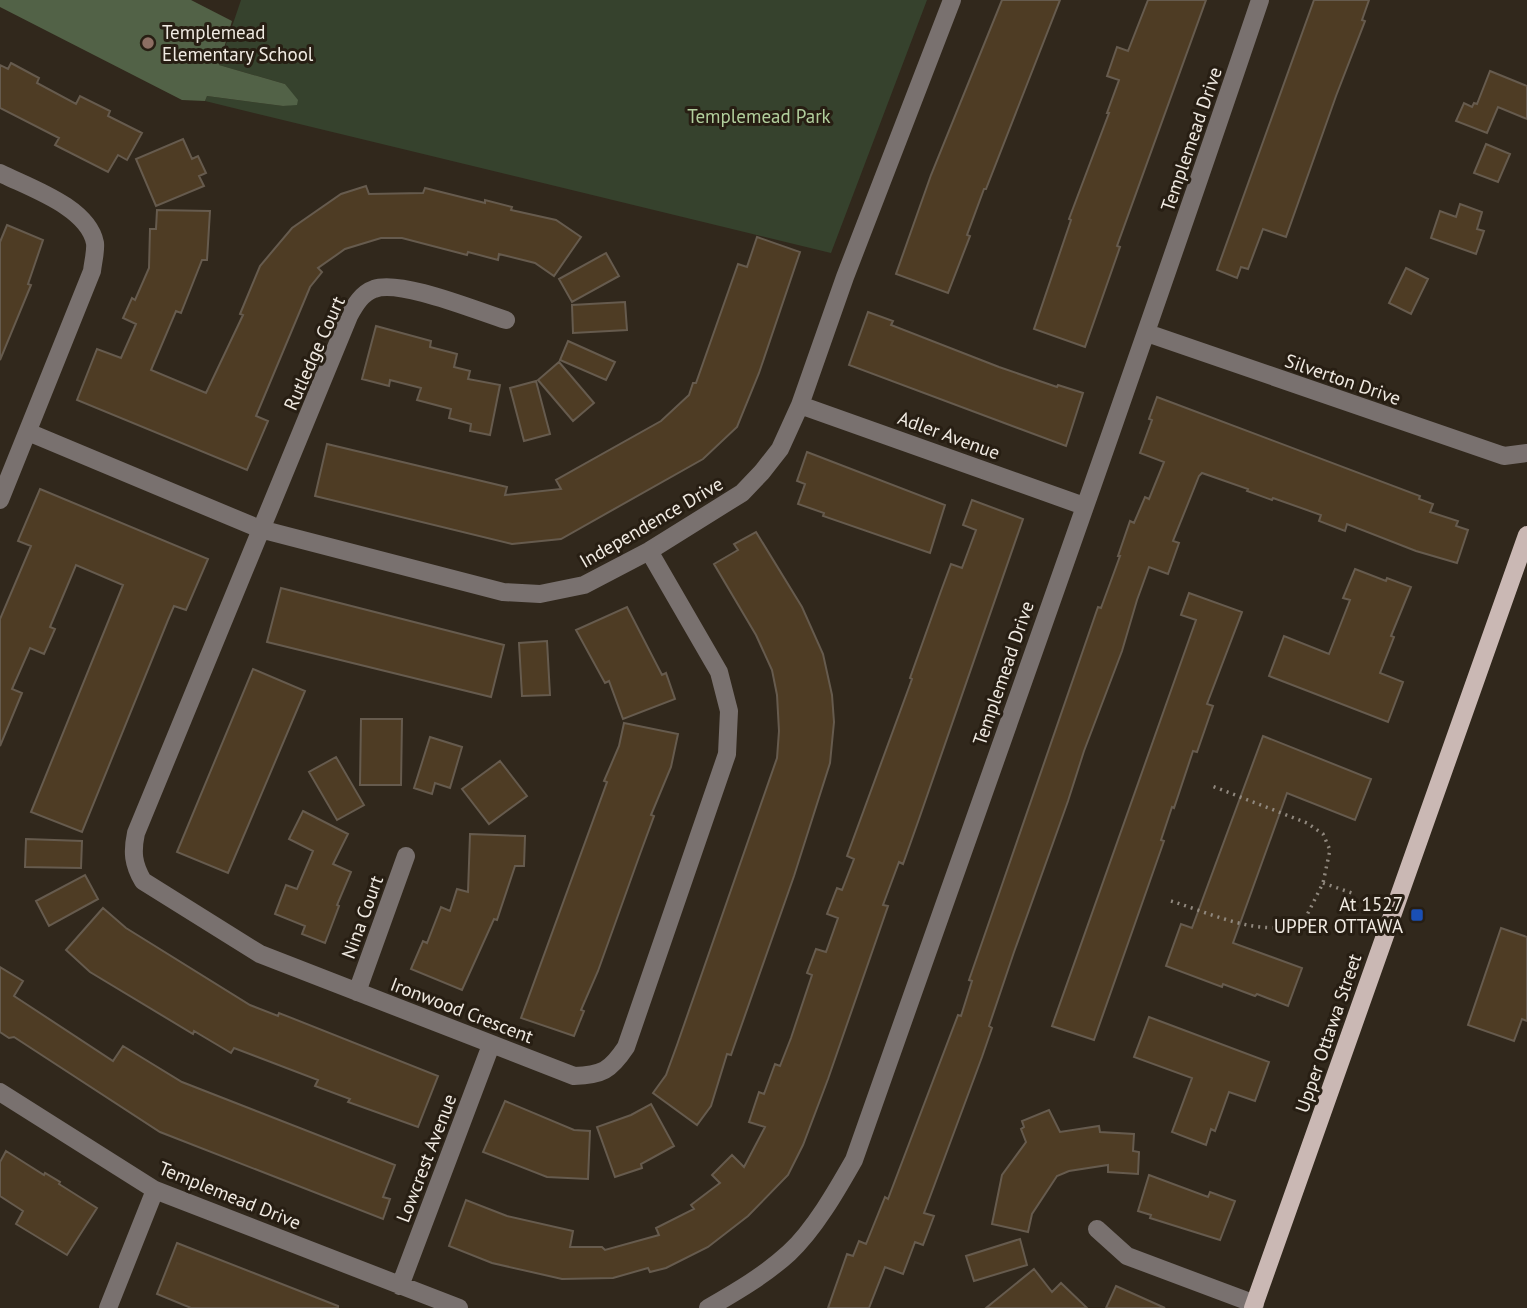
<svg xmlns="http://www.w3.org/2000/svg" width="1527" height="1308" font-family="'PT Sans',sans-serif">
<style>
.green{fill:#36422d}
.forest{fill:#526247}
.building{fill:#4e3c24;stroke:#665b4e;stroke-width:2}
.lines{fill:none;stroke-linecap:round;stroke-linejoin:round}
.path{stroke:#90887e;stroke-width:3.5;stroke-dasharray:2 5;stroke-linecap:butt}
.minor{stroke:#79716f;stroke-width:18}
.major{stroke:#cab8b4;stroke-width:18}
.education-dot{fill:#8d6e63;stroke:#271e13;stroke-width:2.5}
.transit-dot{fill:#1a4fb4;stroke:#271e13;stroke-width:2.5}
.labels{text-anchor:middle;stroke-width:6;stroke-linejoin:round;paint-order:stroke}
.poi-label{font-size:19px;fill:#f0eae2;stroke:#271e13;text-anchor:start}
.park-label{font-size:19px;fill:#b2cf9d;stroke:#271e13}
.street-label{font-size:19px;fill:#f0eae2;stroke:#271e13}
</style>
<rect width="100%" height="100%" fill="#31281c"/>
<!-- green -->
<path class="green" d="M 241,0 L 927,0 L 831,253 L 205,101 L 207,96 L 283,106 L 297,104 L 285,84 L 219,65 Z"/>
<!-- forest -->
<path class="forest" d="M 0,0 L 191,0 L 232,21 L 219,65 L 285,84 L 298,100 L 297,105 L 283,106 L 207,96 L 205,101 L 182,100 L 0,7 Z"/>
<!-- building -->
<path class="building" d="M 1002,0 L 1060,0 L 986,189 L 984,189 L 967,235 L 970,236 L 948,293 L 896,274 L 931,175 Z
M 1148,0 L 1206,0 L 1117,246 L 1120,247 L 1085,347 L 1034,329 L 1071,220 L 1069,219 L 1109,113 L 1107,113 L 1119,80 L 1107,76 L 1117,47 L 1128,51 Z
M 1314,0 L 1369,0 L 1362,20 L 1365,21 L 1336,96 L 1286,237 L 1263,229 L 1248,269 L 1241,267 L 1237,278 L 1217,270 Z
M 11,63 L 39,78 L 37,83 L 76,104 L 80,96 L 110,111 L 108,116 L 142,133 L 127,160 L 118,155 L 108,172 L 55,145 L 59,138 L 0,108 L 0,65 L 8,69 Z
M 1490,71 L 1527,86 L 1527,119 L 1498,107 L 1487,133 L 1456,121 L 1464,103 L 1472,107 L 1474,103 L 1477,104 Z
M 183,139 L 192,159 L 198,156 L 206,173 L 199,176 L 204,186 L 156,206 L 136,159 Z
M 1486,144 L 1510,154 L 1498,182 L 1474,173 Z
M 366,186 L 369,194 L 423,193 L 425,188 L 485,203 L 485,200 L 512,207 L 511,210 L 556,220 L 581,237 L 554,276 L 535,263 L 499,254 L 498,260 L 468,252 L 467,255 L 402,238 L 381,238 L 345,249 L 318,268 L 322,272 L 310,287 L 256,416 L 268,421 L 247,470 L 77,400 L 97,349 L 121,358 L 136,324 L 123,318 L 132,298 L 135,300 L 149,268 L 150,229 L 156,229 L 157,210 L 210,211 L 207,260 L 202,260 L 181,313 L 176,311 L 151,370 L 206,393 L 243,315 L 240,314 L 260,266 L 292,228 L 341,194 Z
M 1460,204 L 1482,212 L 1477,229 L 1484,231 L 1476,254 L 1431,238 L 1440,211 L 1456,217 Z
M 7,225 L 43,240 L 28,284 L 31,285 L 0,360 L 0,242 Z
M 757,237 L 800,252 L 759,373 L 737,427 L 703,459 L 561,539 L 512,544 L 315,496 L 327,444 L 507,487 L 505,495 L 561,489 L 556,480 L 661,421 L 689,395 L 693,383 L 696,383 L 738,264 L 747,267 Z
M 606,253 L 619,276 L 572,302 L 559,279 Z
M 1406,268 L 1428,279 L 1411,314 L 1389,303 Z
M 625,302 L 627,330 L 573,333 L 572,305 Z
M 868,312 L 893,321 L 891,325 L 999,367 L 1057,387 L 1058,385 L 1083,393 L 1066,446 L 849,365 Z
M 376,326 L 431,341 L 430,347 L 457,354 L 454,367 L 470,371 L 468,379 L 500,385 L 490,435 L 470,431 L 471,424 L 449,418 L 451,409 L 417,400 L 421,388 L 390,380 L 389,386 L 362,379 Z
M 568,341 L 615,362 L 606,380 L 560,360 Z
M 559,362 L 594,403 L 573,421 L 538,380 Z
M 536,381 L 550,434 L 524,441 L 510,388 Z
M 1157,397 L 1420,496 L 1419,499 L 1433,504 L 1430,512 L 1458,521 L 1456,526 L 1468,530 L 1457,563 L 1416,551 L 1347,524 L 1345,531 L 1319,521 L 1321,515 L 1273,498 L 1272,500 L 1247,491 L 1248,489 L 1202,473 L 1199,476 L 1173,541 L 1179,543 L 1168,574 L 1149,567 L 1137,600 L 1122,651 L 1084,751 L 1068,801 L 1014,952 L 989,1026 L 992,1028 L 982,1057 L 924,1213 L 934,1216 L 923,1245 L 915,1242 L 903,1274 L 885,1267 L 869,1308 L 828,1308 L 847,1254 L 853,1256 L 859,1241 L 866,1244 L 885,1197 L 888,1199 L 958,1015 L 961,1016 L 972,981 L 969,980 L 1003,882 L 1098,607 L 1101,608 L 1120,556 L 1118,556 L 1130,521 L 1134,523 L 1145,497 L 1149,499 L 1164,462 L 1140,453 L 1152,420 L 1149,419 Z
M 807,452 L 945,505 L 930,553 L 823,516 L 824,513 L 798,504 L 805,484 L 797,481 Z
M 40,489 L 208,559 L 186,610 L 174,606 L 168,620 L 82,832 L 31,812 L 123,585 L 76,565 L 50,627 L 55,629 L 44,654 L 30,648 L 12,689 L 22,693 L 0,746 L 0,619 L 31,546 L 18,541 Z
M 972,500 L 1023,519 L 919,819 L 903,864 L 899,862 L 883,905 L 888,906 L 828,1079 L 803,1145 L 788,1175 L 748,1216 L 708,1247 L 666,1268 L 650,1272 L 648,1268 L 613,1278 L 562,1279 L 492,1263 L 449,1246 L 466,1200 L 507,1216 L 573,1231 L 570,1247 L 602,1247 L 605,1250 L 659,1235 L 656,1228 L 694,1209 L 691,1205 L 720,1183 L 712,1175 L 732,1155 L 744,1167 L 765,1127 L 749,1122 L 759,1092 L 764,1094 L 775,1064 L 780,1066 L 791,1038 L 812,975 L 807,973 L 816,949 L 826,952 L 838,918 L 827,914 L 837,888 L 842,890 L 854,859 L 847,856 L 912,679 L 910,678 L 941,591 L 951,564 L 962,568 L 976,530 L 963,525 Z
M 756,532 L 802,607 L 823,654 L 832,695 L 834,722 L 830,763 L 794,876 L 731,1055 L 727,1054 L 711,1106 L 697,1125 L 653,1093 L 666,1075 L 677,1045 L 777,758 L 779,731 L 777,695 L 772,670 L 756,635 L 714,564 L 738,550 L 734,544 Z
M 1355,569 L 1386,581 L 1387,578 L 1411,587 L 1391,636 L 1394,637 L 1380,673 L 1403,682 L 1388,722 L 1269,676 L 1284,636 L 1329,654 L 1350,600 L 1343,598 Z
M 281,588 L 504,645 L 491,697 L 267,642 Z
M 1189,593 L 1242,612 L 1207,704 L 1213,706 L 1197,752 L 1193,751 L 1174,808 L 1172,807 L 1161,840 L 1164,841 L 1094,1040 L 1052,1026 L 1196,620 L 1181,615 Z
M 627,607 L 662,675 L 666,673 L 675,699 L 623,719 L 609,681 L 605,683 L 576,630 Z
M 547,641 L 550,695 L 522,696 L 519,643 Z
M 253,669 L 305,691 L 228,873 L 177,852 Z
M 361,719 L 402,719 L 401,785 L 360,785 Z
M 624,723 L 678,734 L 671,767 L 651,815 L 654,816 L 640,854 L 598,971 L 581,1010 L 584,1011 L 574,1036 L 521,1018 L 607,782 L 604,781 L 619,746 Z
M 1263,736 L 1371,779 L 1355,820 L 1287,793 L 1233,943 L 1302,968 L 1288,1006 L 1257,994 L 1255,996 L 1223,984 L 1222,987 L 1166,966 L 1181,924 L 1192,928 Z
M 430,737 L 462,747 L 450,788 L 435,783 L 432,794 L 414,788 Z
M 336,757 L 364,805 L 337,820 L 309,772 Z
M 500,761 L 527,796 L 489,824 L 462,789 Z
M 303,811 L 348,834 L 333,864 L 351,872 L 337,905 L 339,906 L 325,943 L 302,934 L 305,926 L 275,914 L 286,885 L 297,889 L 313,851 L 289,839 Z
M 470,834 L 525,836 L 524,866 L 515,866 L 497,920 L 494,919 L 462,990 L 411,969 L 423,941 L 427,943 L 441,907 L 450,911 L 457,889 L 468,892 Z
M 26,839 L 82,841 L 81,868 L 25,867 Z
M 85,875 L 98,899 L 49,926 L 36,901 Z
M 103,908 L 126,928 L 250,1005 L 278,1016 L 279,1013 L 438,1076 L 418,1127 L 348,1102 L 350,1099 L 315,1086 L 318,1080 L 234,1048 L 231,1053 L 194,1031 L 193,1034 L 90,972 L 66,950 Z
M 1501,928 L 1527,937 L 1527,1021 L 1522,1019 L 1514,1041 L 1468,1025 Z
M 0,967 L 23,981 L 14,996 L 113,1061 L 123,1046 L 182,1082 L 395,1165 L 383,1197 L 390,1199 L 383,1219 L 160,1132 L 14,1037 L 9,1038 L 0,1032 Z
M 1149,1017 L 1269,1062 L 1255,1101 L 1229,1092 L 1215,1131 L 1211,1129 L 1206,1145 L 1172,1132 L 1192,1078 L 1134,1057 Z
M 505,1101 L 574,1130 L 590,1131 L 588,1179 L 547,1177 L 483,1152 Z
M 651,1104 L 674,1146 L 641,1164 L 642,1168 L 615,1177 L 597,1127 L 631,1115 Z
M 1049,1110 L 1060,1132 L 1099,1126 L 1100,1132 L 1134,1134 L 1133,1151 L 1139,1152 L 1138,1174 L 1108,1172 L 1108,1165 L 1069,1171 L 1057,1176 L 1032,1214 L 1028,1232 L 992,1224 L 1002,1175 L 1026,1142 L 1021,1129 L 1024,1127 L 1022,1121 Z
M 6,1151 L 44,1175 L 45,1173 L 60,1182 L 59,1184 L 97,1208 L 67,1255 L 16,1224 L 23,1211 L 0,1196 L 0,1162 Z
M 1149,1175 L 1208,1197 L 1210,1192 L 1235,1201 L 1220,1240 L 1150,1218 L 1151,1215 L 1138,1211 Z
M 1020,1239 L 1027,1265 L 974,1281 L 966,1256 Z
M 177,1243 L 338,1306 L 338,1308 L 191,1308 L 157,1294 Z
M 1034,1269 L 1052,1292 L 1061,1283 L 1087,1308 L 986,1308 Z
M 1116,1286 L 1165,1308 L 1106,1308 Z"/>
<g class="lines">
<!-- path -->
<path class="path" d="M 1323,883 L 1352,893
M 1171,901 C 1213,914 1260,938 1303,923 L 1323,883 L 1330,850 L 1323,834 L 1307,823 L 1212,786"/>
<!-- minor -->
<path class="minor" d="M 0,173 C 30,188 88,207 95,243 C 96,251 93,262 92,271 L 0,500
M 506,320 C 477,311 400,279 374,289 C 362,293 355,305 349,316 L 136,833 C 132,852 133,864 143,881 L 260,954 L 574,1076 C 602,1075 610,1071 626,1047 L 727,754 L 729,711 L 719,672 L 649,551
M 1147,333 L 1504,456 L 1527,453
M 800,405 L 1084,506
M 28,432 L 260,529 L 503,592 L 540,594 L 584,585 L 649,551 L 742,493 L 762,472 L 780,449 L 800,405 L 845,277 L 952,0
M 357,992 L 406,856
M 0,1092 L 155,1190 L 459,1308
M 1097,1229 L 1127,1256 L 1255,1304
M 400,1286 L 491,1045
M 108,1308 L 155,1190
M 708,1308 C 736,1292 765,1275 789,1253 C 814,1230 837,1190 854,1160 C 990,774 1129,388 1260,0"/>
<!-- major -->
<path class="major" d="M 1253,1308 L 1527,535"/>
</g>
<!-- markers -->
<circle class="education-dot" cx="148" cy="43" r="7"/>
<rect class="transit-dot" x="1410" y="908" width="14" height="14" rx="3.5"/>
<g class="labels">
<!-- poi labels -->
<g class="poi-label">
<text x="162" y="39">Templemead<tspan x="162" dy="22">Elementary School</tspan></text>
<text x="1403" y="911" text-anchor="end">At 1527<tspan x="1403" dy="22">UPPER OTTAWA</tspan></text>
</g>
<!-- park labels -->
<g class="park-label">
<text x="759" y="123">Templemead Park</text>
</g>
<!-- street labels -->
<g class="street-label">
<text transform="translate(1191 139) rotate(-71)" y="7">Templemead Drive</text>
<text transform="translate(314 353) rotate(-66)" y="7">Rutledge Court</text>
<text transform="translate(1343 379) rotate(19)" y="7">Silverton Drive</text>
<text transform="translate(949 435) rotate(20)" y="7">Adler Avenue</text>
<text transform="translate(651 522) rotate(-30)" y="7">Independence Drive</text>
<text transform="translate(1003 673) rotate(-71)" y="7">Templemead Drive</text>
<text transform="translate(362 917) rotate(-70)" y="7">Nina Court</text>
<text transform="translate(462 1010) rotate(21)" y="7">Ironwood Crescent</text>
<text transform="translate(1328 1033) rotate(-71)" y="7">Upper Ottawa Street</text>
<text transform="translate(426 1158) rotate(-69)" y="7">Lowcrest Avenue</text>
<text transform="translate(230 1195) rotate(22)" y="7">Templemead Drive</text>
</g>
</g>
</svg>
